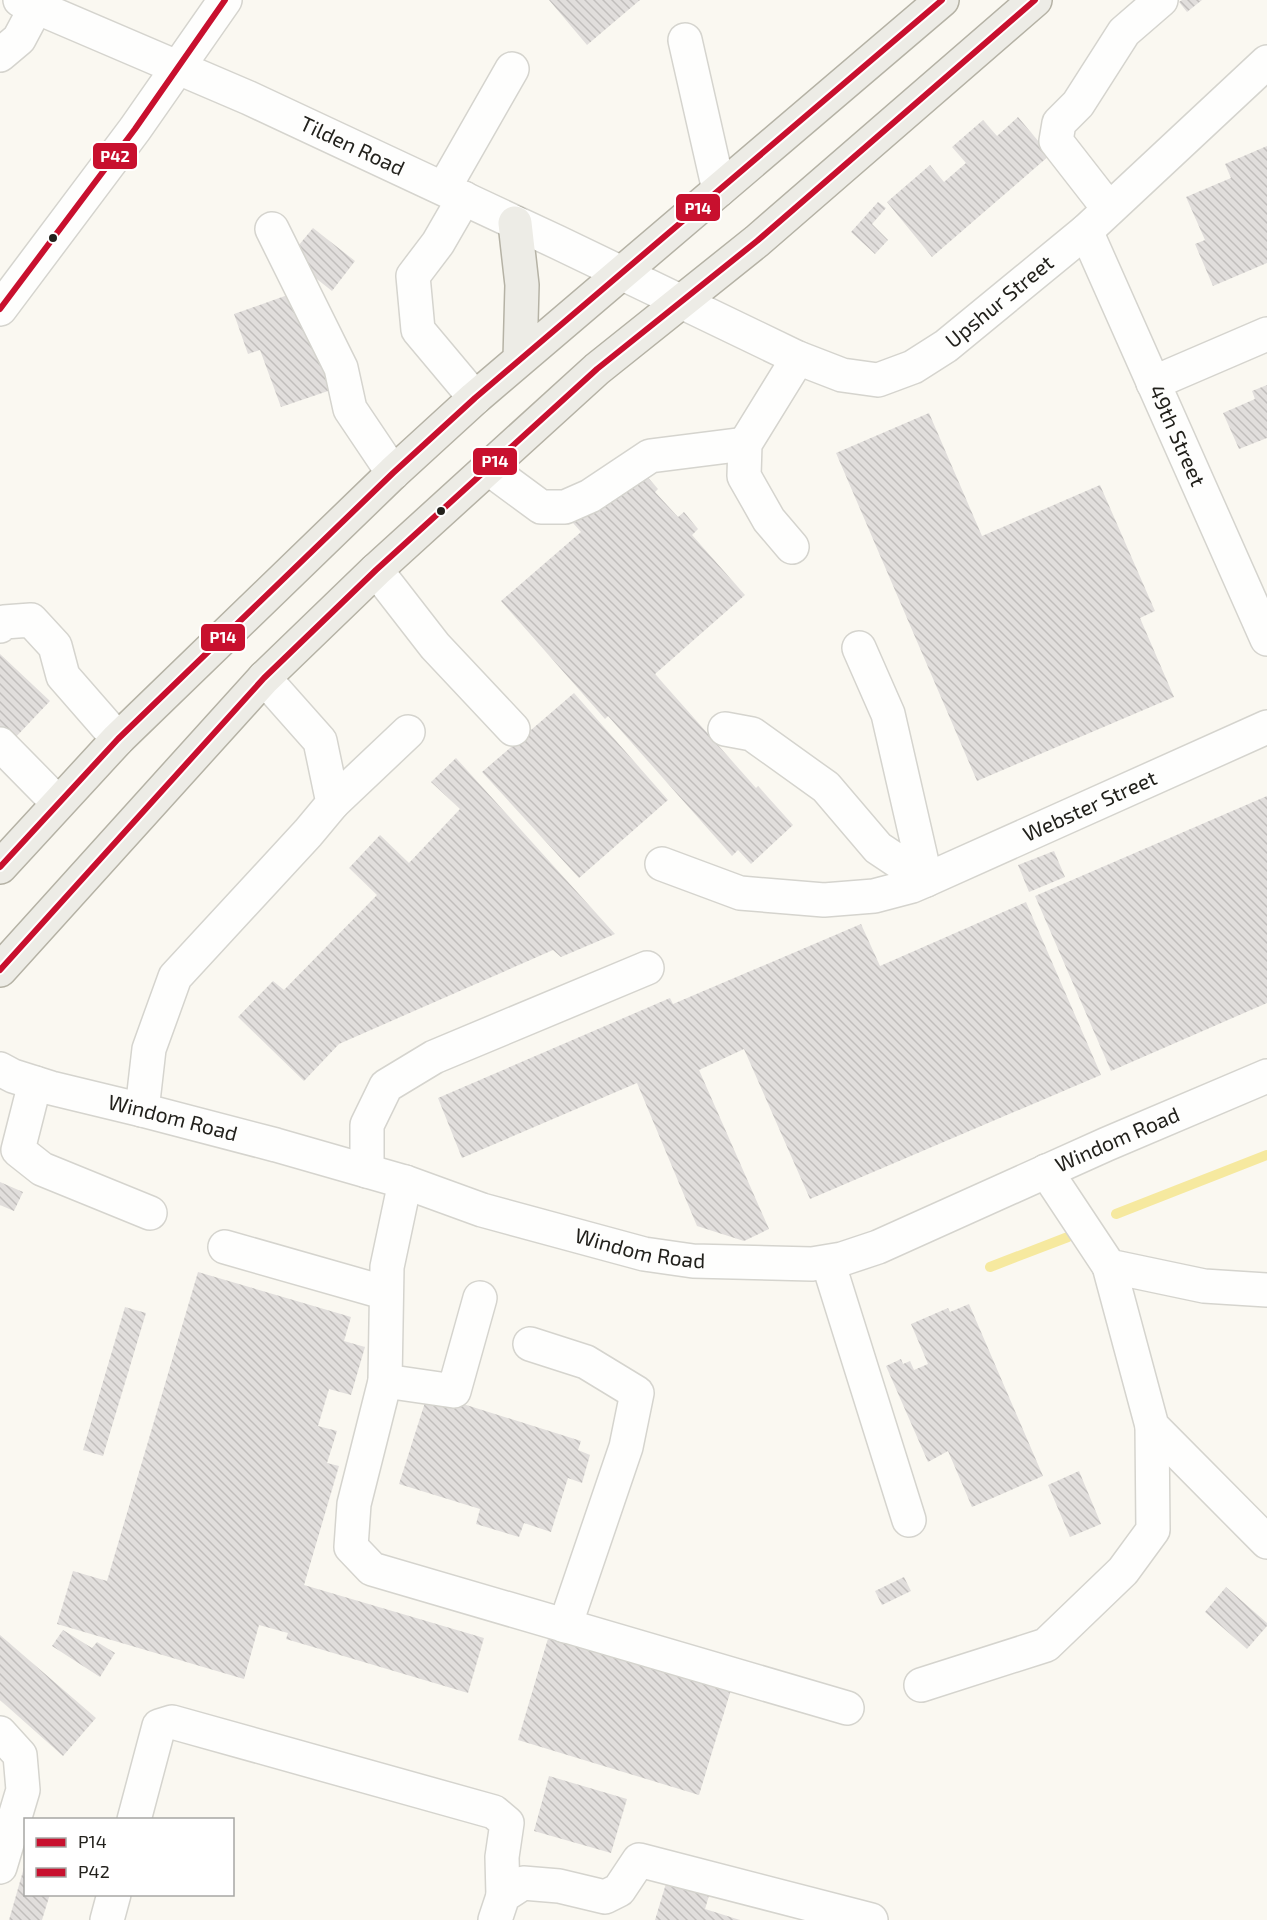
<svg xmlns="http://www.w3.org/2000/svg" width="1267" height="1920" font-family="'Exo 2',sans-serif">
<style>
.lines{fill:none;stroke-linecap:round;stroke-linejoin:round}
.stream{stroke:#f6e99f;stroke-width:10}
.building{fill:url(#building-back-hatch)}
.minor-casing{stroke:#d5d4ce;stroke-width:36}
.major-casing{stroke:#b5b2a5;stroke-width:36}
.minor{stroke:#fefefd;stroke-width:33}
.major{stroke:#edece6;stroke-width:33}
.bus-1-casing{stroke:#fff;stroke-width:10}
.bus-2-casing{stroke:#fff;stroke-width:10}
.bus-1{stroke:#c8102e;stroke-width:6}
.bus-2{stroke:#c8102e;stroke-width:6}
.bus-dot{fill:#22211c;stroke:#fff;stroke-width:2}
.labels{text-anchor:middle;stroke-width:4.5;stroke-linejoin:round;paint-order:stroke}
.street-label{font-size:21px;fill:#22211c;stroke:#fff}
.line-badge{stroke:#fff;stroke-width:2}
.badge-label{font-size:16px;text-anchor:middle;font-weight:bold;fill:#fff}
</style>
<defs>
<pattern id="building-back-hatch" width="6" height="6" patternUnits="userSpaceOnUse" patternTransform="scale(1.5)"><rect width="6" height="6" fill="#e1dedc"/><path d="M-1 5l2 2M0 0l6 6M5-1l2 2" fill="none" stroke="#c1bebc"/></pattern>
</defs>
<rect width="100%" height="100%" fill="#faf8f1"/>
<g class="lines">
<!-- stream -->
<path class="stream" d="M 1116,1214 L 1267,1155
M 990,1267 L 1068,1237"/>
</g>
<!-- building -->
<path class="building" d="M 549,0 L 640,0 L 587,45 Z
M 1182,0 L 1202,0 L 1187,12 L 1179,2 Z
M 1018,117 L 1050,155 L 932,257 L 887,202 L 930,165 L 944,182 L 966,163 L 952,147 L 983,120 L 997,136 Z
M 1267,146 L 1267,263 L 1213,286 L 1195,244 L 1205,240 L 1186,197 L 1231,178 L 1225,164 Z
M 878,202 L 886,208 L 872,224 L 888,240 L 875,254 L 851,232 Z
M 313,228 L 355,261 L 332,291 L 289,257 Z
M 296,292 L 331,390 L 281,407 L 260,350 L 248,354 L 234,314 Z
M 1267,385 L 1267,438 L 1239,449 L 1223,413 L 1255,399 L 1252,391 Z
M 929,413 L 982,536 L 1100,485 L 1155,611 L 1140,618 L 1174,697 L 977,781 L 836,453 Z
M 638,466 L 658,489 L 655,492 L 678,517 L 684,512 L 698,529 L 692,535 L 745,595 L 655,674 L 756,788 L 758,786 L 793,825 L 751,864 L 738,850 L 732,856 L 608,716 L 605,719 L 501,601 L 581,532 L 573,523 Z
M 0,654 L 50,701 L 13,740 L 0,735 Z
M 574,693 L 668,800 L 579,878 L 482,772 Z
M 456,758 L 615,934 L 561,957 L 553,950 L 339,1044 L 304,1081 L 238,1017 L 273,981 L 284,990 L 377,895 L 349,868 L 380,835 L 409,863 L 460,809 L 431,782 Z
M 1267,796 L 1267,1003 L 1111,1071 L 1035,896 Z
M 1054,851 L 1065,877 L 1029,892 L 1018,865 Z
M 1026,902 L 1101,1075 L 810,1199 L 744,1049 L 699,1070 L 769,1229 L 744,1241 L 697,1226 L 637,1083 L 462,1158 L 438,1098 L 670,998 L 673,1004 L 861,924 L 880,966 Z
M 0,1182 L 23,1192 L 14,1211 L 0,1205 Z
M 198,1272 L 351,1317 L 344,1341 L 365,1347 L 351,1395 L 329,1389 L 318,1426 L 337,1431 L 327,1463 L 339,1466 L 304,1585 L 484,1638 L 468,1693 L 286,1639 L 288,1633 L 259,1625 L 244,1679 L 57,1624 L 73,1571 L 107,1581 Z
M 969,1304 L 1043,1476 L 972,1507 L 948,1451 L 928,1462 L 886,1366 L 901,1359 L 903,1364 L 910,1361 L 914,1370 L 928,1364 L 911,1324 L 948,1308 L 950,1312 Z
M 125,1307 L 146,1313 L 103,1456 L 83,1450 Z
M 428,1393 L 581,1441 L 578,1450 L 590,1455 L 582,1483 L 568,1478 L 551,1532 L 524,1523 L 519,1537 L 476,1524 L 480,1509 L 399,1484 Z
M 1079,1471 L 1101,1524 L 1070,1537 L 1048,1485 Z
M 904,1577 L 911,1591 L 882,1605 L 875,1591 Z
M 1226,1587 L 1267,1623 L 1267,1626 L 1247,1649 L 1205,1612 Z
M 552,1625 L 734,1680 L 699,1795 L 518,1740 Z
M 63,1630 L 92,1648 L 97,1642 L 115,1653 L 100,1677 L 52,1646 Z
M 0,1635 L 96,1718 L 63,1756 L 0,1700 Z
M 549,1776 L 627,1799 L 611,1853 L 534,1831 Z
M 25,1864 L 26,1894 L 50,1894 L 42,1920 L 9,1920 Z
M 668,1877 L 711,1889 L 705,1909 L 740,1920 L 655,1920 Z"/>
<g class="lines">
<!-- minor casing -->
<g class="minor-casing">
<g id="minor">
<path id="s1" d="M 20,0 L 249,98 L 557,242 L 798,358 L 842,375 L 878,380 L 913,367 L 946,346 L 1086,231 L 1267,62"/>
<path d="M 685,40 L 719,190"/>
<path d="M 0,55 L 19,39 L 36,7"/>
<path d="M 444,188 L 512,69"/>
<path d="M 464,198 L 438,243 L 413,276 L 418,330 L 475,398"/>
<path d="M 1109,209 L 1056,141 L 1059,123 L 1078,104 L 1124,32 L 1161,0"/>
<path d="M 272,229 L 341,368 L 350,409 L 393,473"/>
<path id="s2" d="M 1086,231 L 1267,639"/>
<path d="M 0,309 L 135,129 L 225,0"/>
<path d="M 1153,383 L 1267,334"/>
<path d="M 488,468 L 541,507 L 565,507 L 590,496 L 650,456 L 745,444"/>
<path d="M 792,547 L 769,520 L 744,476 L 745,444 L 798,358"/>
<path d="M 376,570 L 435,646 L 513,729"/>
<path d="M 0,626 L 4,622 L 31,620 L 55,646 L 63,676 L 118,739"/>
<path d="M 725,729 L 752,734 L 826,787 L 878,848 L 926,880 L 888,714 L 859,648"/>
<path d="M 0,744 L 58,803"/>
<path d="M 333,803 L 408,732"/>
<path id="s3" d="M 662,864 L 740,893 L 824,900 L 874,896 L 912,886 L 926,880 L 1267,727"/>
<path id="s4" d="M 0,1069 L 13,1076 L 51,1088 L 142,1110 L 276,1145 L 405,1182 L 482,1210 L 644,1254 L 693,1261 L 812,1264 L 842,1259 L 878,1247 L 1107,1144 L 1267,1076"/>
<path d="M 35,1083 L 18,1150 L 42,1169 L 150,1213"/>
<path d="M 142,1110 L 149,1049 L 175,977 L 308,833 L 333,803 L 320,741 L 264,678"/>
<path d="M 367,1171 L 367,1125 L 386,1086 L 434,1057 L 647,968"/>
<path d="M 1046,1171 L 1109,1266 L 1204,1286 L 1267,1290"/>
<path d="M 405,1182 L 387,1267 L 385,1381 L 354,1504 L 351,1547 L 372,1569 L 847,1708"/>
<path d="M 225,1247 L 386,1293"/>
<path d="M 828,1262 L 909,1520"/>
<path d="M 1109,1266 L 1152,1426 L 1267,1542"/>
<path d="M 530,1344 L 586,1362 L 637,1393 L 626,1447 L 565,1626"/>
<path d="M 385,1381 L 454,1391 L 480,1298"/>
<path d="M 921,1685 L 1046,1645 L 1123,1571 L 1153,1530 L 1152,1426"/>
<path d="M 0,1733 L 20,1755 L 23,1790 L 0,1867"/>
<path d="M 134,1820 L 159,1726 L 172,1722 L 494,1812 L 507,1823 L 502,1857 L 503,1896"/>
<path d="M 107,1920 L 114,1894"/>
<path d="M 495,1920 L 503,1896 L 523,1883 L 559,1886 L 605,1897 L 619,1890 L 639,1860 L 871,1920"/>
</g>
</g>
<!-- major casing -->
<g class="major-casing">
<path id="major" d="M 515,223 L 522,285 L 520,359
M 0,867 L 118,739 L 393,473 L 475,398 L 942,0
M 0,970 L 264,678 L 376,570 L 597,369 L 757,241 L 1035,0"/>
</g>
<!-- minor -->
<use href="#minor" class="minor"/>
<!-- major -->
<use href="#major" class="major"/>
<!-- bus-1 casing -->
<g class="bus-1-casing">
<path id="bus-1" d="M 0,867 L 118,739 L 393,473 L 475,398 L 942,0
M 0,970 L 264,678 L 376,570 L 597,369 L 757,241 L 1035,0"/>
</g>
<!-- bus-2 casing -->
<g class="bus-2-casing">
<path id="bus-2" d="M 0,309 L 135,129 L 225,0"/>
</g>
<!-- bus-1 -->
<use href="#bus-1" class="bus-1"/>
<!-- bus-2 -->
<use href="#bus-2" class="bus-2"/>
</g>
<!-- markers -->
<g class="bus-dot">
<circle cx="53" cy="238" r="5"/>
<circle cx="441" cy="511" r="5"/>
</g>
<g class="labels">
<!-- street labels -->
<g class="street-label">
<text dy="7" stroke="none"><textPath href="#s1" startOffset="363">Tilden Road</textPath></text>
<text dy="7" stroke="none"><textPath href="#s1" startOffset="1086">Upshur Street</textPath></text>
<text dy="7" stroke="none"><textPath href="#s2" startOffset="224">49th Street</textPath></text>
<text dy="7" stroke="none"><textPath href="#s3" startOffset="452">Webster Street</textPath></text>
<text dy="7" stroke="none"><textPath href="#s4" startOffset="180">Windom Road</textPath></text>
<text dy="7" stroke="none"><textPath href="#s4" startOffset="1170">Windom Road</textPath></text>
<text dy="7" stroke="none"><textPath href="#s4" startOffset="666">Windom Road</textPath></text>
</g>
</g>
<g class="line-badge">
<rect x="92" y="142" width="46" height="28" rx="6" fill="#c8102e"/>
<rect x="675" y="193" width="46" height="29" rx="6" fill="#c8102e"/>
<rect x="472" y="447" width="46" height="29" rx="6" fill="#c8102e"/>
<rect x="200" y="623" width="46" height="29" rx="6" fill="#c8102e"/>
</g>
<g class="badge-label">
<text x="115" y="162">P42</text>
<text x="698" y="214">P14</text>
<text x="495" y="467">P14</text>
<text x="223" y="643">P14</text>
</g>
<!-- legend -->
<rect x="24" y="1818" width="210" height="78" fill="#ffffff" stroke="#a7a6a4" stroke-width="1.5"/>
<rect x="36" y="1838" width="30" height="9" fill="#c8102e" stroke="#a7a6a4" stroke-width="1.5"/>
<text x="78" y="1848" font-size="18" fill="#22211c">P14</text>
<rect x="36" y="1868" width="30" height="9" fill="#c8102e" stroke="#a7a6a4" stroke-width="1.5"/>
<text x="78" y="1878" font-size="18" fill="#22211c">P42</text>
</svg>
